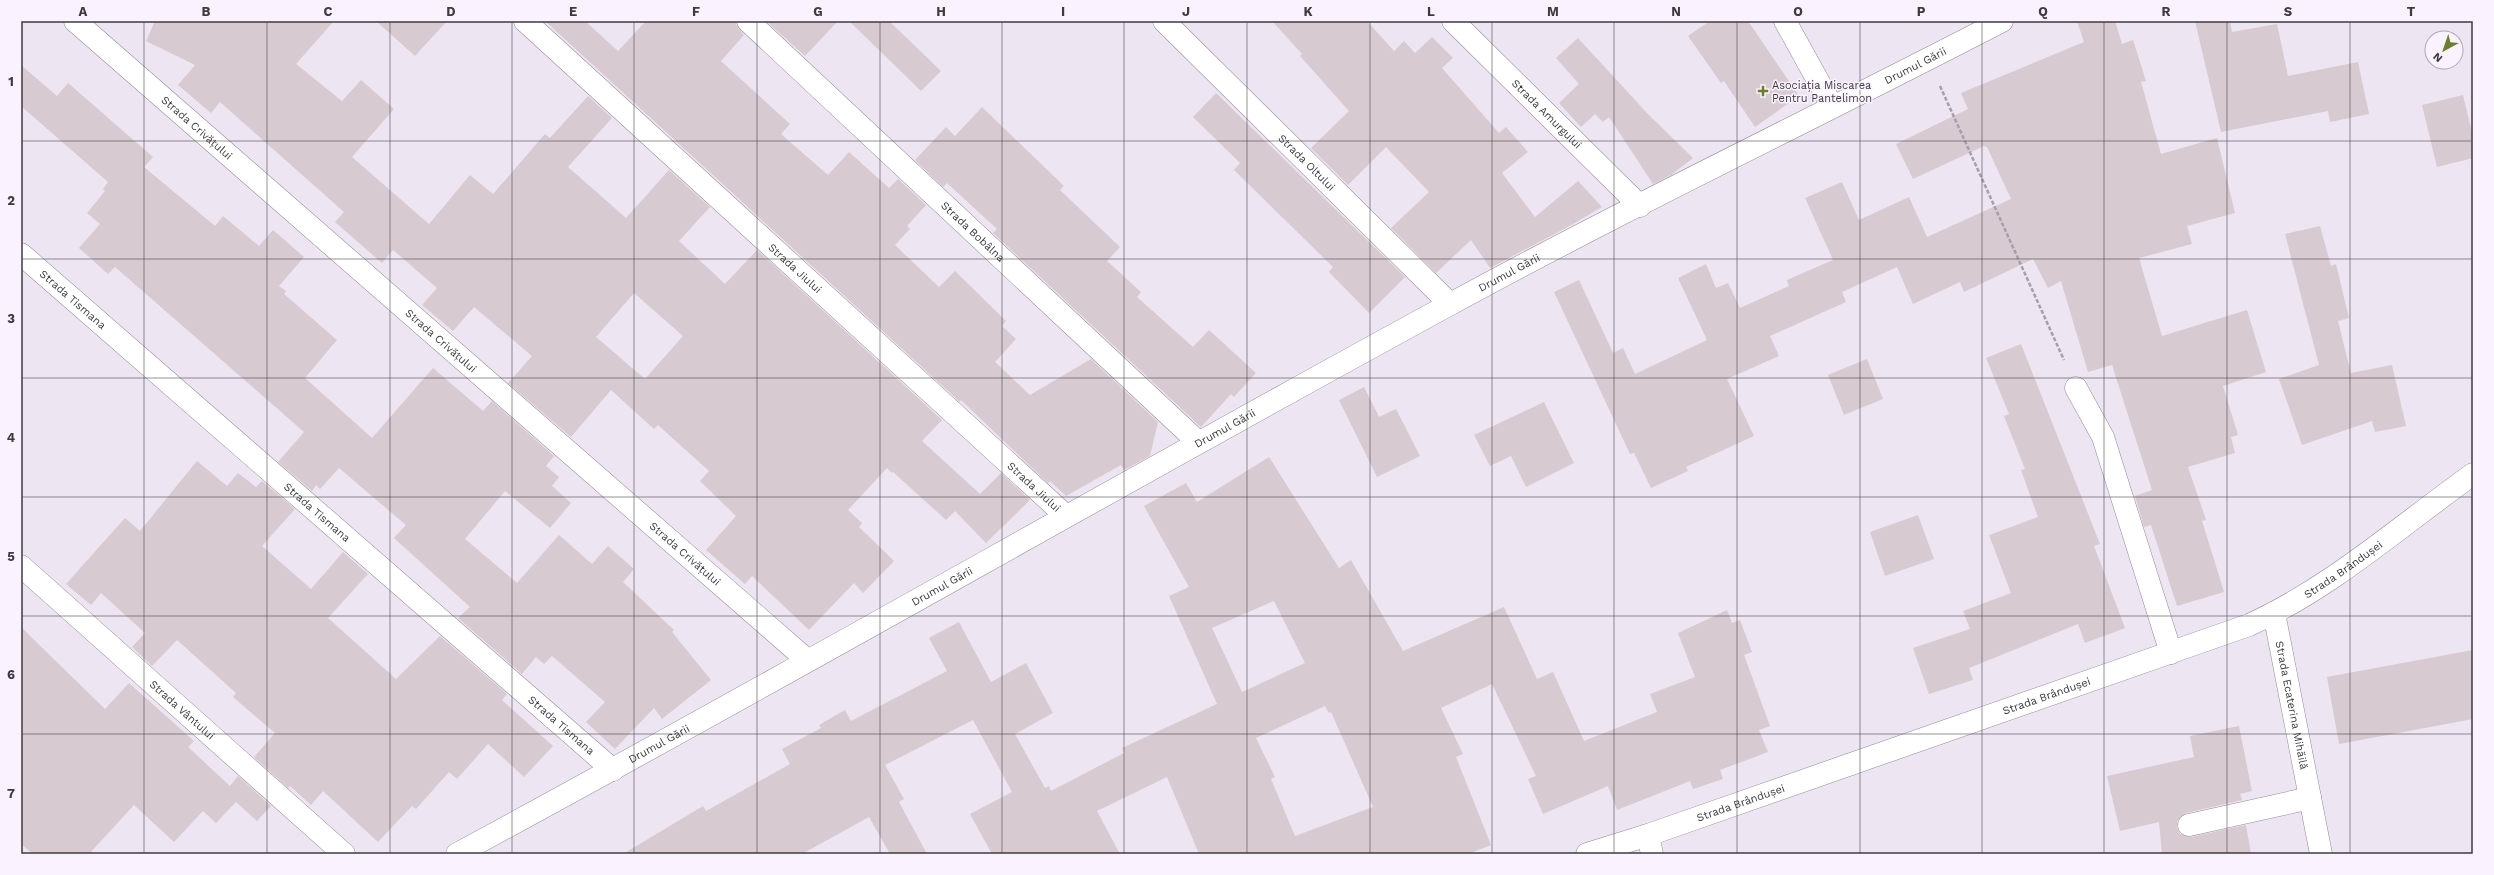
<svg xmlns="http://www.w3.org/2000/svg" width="2494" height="875" font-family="'Work Sans',sans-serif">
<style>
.building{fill:#d8cad1;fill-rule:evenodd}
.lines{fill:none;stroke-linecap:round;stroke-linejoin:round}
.minor-casing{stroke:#928b96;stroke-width:23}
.path{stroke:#a59fa8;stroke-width:2.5;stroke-dasharray:4 2;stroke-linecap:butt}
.minor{stroke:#fff;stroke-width:22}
.grid{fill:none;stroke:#3e3b40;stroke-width:1;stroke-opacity:0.55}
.poi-dot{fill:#6a7f30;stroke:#faf2fe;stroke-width:1.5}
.labels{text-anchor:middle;stroke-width:3;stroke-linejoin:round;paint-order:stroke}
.street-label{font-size:11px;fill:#3e3b40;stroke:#faf2fe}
.poi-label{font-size:11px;fill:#3e3b40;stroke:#faf2fe;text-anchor:start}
.neatline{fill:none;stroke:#3e3b40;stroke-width:1.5}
.grid-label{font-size:13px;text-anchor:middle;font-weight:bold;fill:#3e3b40}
</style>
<rect width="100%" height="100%" fill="#ede5f1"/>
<!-- building -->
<path class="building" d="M 155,21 L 334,21 L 296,64 L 342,101 L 361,80 L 394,109 L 352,157 L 429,224 L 470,175 L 493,194 L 545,134 L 550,138 L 588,96 L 612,118 L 568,167 L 626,218 L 669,170 L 710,207 L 679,241 L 725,284 L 757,250 L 942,420 L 922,441 L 980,494 L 1001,473 L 1030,500 L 986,543 L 955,511 L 946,520 L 893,472 L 892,473 L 887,468 L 848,510 L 862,523 L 859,527 L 894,561 L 863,593 L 854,583 L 809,630 L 752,576 L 745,584 L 706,550 L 736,516 L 700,481 L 709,471 L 658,425 L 654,429 L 611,390 L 571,437 L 508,383 L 532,356 L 474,307 L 453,331 L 422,305 L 437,288 L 393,250 L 382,263 L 335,222 L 344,212 L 220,102 L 211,113 L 178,85 L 195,65 L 146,41 ZM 634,293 L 683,336 L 645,379 L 596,337 Z
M 376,21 L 447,21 L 415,56 Z
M 545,21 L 585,21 L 618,51 L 646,21 L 736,21 L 736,25 L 744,35 L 721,61 L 790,124 L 781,134 L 828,175 L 849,152 L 889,188 L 898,179 L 926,205 L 907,226 L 910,229 L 895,245 L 939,287 L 955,271 L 1006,321 L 1002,326 L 1016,339 L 995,362 L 1030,395 L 1091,359 L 1158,422 L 1150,456 L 1124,470 L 1121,465 L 1066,496 L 1050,481 L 1048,483 L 961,400 L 960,402 Z
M 766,21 L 838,21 L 805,56 Z
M 849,21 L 889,21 L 941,71 L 921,91 Z
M 1272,21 L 1367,21 L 1394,51 L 1404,41 L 1415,53 L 1432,37 L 1453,58 L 1442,68 L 1499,133 L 1506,127 L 1528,152 L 1502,173 L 1535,217 L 1578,181 L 1602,207 L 1566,228 L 1490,268 L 1471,240 L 1436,273 L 1391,228 L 1429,192 L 1386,147 L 1348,185 L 1311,148 L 1349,111 L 1300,56 L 1302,54 Z
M 1710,21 L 1748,21 L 1799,96 L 1755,127 L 1724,81 L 1721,83 L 1688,36 Z
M 2077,21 L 2115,21 L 2122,44 L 2133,40 L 2146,81 L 2141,82 L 2161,154 L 2217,138 L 2235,213 L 2187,226 L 2192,244 L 2139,258 L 2162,336 L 2247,310 L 2266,372 L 2223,386 L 2238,435 L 2231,437 L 2235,453 L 2188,467 L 2206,520 L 2202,521 L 2224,592 L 2177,606 L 2151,525 L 2144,527 L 2135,496 L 2152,490 L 2112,365 L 2088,372 L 2061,281 L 2048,288 L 2033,259 L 1964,292 L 1960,282 L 1913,304 L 1897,267 L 1842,292 L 1846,302 L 1770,336 L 1779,356 L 1727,379 L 1754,436 L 1686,467 L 1688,471 L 1651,488 L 1634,453 L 1630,454 L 1554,292 L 1579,280 L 1613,353 L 1623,348 L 1635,374 L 1707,340 L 1678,278 L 1706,264 L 1716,288 L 1728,283 L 1740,308 L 1789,286 L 1787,280 L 1833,260 L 1805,198 L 1842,182 L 1859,220 L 1909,197 L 1927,237 L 2011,199 L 1987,147 L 1984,146 L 1913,179 L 1896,144 L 1968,109 L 1961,93 L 2084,42 Z
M 2195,21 L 2230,21 L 2232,32 L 2277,24 L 2288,76 L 2358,62 L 2369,114 L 2330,122 L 2328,111 L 2221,132 Z
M 1578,38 L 1647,113 L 1693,158 L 1671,175 L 1653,184 L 1609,117 L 1603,122 L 1595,114 L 1581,127 L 1559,103 L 1579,84 L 1556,58 Z
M 21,65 L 57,96 L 68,83 L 153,157 L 144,167 L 215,226 L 223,216 L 259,246 L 273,230 L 304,257 L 279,286 L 286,291 L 284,294 L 337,340 L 305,378 L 372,438 L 433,368 L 483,411 L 492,401 L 554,456 L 546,466 L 559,477 L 552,486 L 571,503 L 550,528 L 505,491 L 465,539 L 517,583 L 559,535 L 592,564 L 608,546 L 634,569 L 623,582 L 674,630 L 672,632 L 711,680 L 662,719 L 654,708 L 615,749 L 586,722 L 605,702 L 552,656 L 544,664 L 536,657 L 522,674 L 458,618 L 470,607 L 394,538 L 406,525 L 339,468 L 320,489 L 316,485 L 312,491 L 278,462 L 304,432 L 115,267 L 108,274 L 79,248 L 100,224 L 87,213 L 105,191 L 103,189 L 108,182 L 21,106 Z
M 1216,93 L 1405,277 L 1369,313 L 1329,272 L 1333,267 L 1234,170 L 1240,163 L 1193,117 Z
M 2463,95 L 2473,137 L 2473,158 L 2437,167 L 2422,105 Z
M 982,107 L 1064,186 L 1060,190 L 1120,247 L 1107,261 L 1141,292 L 1137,297 L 1193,347 L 1209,330 L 1256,373 L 1234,397 L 1231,394 L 1201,427 L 993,233 L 997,229 L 947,183 L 943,187 L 915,160 L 946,127 L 955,136 Z
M 2320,226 L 2331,266 L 2336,264 L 2349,318 L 2338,321 L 2351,373 L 2392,365 L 2406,426 L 2375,432 L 2372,421 L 2302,445 L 2279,379 L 2319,365 L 2285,234 Z
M 2021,344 L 2100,544 L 2094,546 L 2125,628 L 2085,643 L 2078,624 L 1969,668 L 1973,680 L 1929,694 L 1913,648 L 1970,629 L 1963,611 L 2011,593 L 1989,535 L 2038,517 L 2021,470 L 2025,469 L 2004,416 L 2009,414 L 1986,358 Z
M 1867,359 L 1883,399 L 1844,415 L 1828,375 Z
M 1364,387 L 1379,417 L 1396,409 L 1420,456 L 1377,477 L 1339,400 Z
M 1544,402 L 1574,463 L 1526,487 L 1511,456 L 1490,466 L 1474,435 Z
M 1269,457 L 1339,568 L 1351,560 L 1403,651 L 1504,607 L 1537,679 L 1553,672 L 1584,741 L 1657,712 L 1650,694 L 1695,677 L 1678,633 L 1727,610 L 1732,623 L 1740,620 L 1752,652 L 1744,655 L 1770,726 L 1759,730 L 1768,752 L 1720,770 L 1723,779 L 1693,789 L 1690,781 L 1617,810 L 1608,786 L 1543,814 L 1528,779 L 1536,776 L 1492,684 L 1441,708 L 1463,754 L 1456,757 L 1491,845 L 1468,854 L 1199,854 L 1167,777 L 1097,811 L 1120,854 L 992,854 L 970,814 L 1012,792 L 973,720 L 885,765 L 904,799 L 899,802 L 927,854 L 890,854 L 869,817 L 802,854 L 623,854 L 703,806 L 706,811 L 790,764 L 782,749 L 821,728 L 819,725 L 845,710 L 851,721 L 947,671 L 929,638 L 959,622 L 991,682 L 1026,663 L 1053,713 L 1015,734 L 1045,788 L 1049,786 L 1051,791 L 1124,753 L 1122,748 L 1217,704 L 1169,596 L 1189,587 L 1144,506 L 1186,483 L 1197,502 ZM 1274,601 L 1305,663 L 1242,692 L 1212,628 ZM 1325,706 L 1329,713 L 1331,712 L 1373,807 L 1295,836 L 1271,779 L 1275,777 L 1256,738 Z
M 197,461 L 227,486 L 238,473 L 256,487 L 262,481 L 295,509 L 262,546 L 311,589 L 343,552 L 368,574 L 328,618 L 396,679 L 440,636 L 507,694 L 502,700 L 553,746 L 524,777 L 488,744 L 457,779 L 449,772 L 416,809 L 412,806 L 378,842 L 323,791 L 311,805 L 290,786 L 288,788 L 254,757 L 275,733 L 233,697 L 236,693 L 177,640 L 152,666 L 132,647 L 145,633 L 101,593 L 91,605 L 66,584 L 125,518 L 140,531 Z
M 1918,515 L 1934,559 L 1885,576 L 1870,532 Z
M 21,627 L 105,709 L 129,683 L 194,741 L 188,747 L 230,786 L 238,776 L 271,806 L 257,821 L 236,802 L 216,823 L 203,811 L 174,842 L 134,805 L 89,854 L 33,854 L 21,844 Z
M 2473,650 L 2473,719 L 2339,744 L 2327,677 Z
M 2239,726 L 2252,791 L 2240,794 L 2242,800 L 2186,813 L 2177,821 L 2177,827 L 2180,834 L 2191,837 L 2246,825 L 2251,854 L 2162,854 L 2159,822 L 2120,831 L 2107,776 L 2194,757 L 2190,736 Z"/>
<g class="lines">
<!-- minor casing -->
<g class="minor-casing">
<g id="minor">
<path id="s1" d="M 75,21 L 807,660"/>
<path id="s2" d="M 525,21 L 1065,515"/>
<path id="s3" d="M 748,21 L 1198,442"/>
<path id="s4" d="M 1164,21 L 1450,304"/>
<path id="s5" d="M 1453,21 L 1640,206"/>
<path d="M 1785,21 L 1832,106"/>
<path id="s6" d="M 21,254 L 613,770"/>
<path d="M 2076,388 L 2103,437 L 2171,653"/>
<path id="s7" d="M 21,566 L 344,854"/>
<path id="s8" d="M 2274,613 L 2321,854"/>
<path d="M 2189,825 L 2310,798"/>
<path d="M 1648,835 L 1652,854"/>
<path id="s9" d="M 457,854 C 789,675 1114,487 1445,307 C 1628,207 1817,117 2002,21"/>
<path id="s10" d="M 1587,854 L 1648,835 L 2249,625 C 2331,588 2400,526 2473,474"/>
</g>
</g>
<!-- path -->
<path class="path" d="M 1940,86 L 2064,360"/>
<!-- minor -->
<use href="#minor" class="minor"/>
</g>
<!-- grid -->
<path class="grid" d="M 144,21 L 144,854M 267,21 L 267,854M 390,21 L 390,854M 512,21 L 512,854M 634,21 L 634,854M 757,21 L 757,854M 880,21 L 880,854M 1002,21 L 1002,854M 1124,21 L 1124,854M 1247,21 L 1247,854M 1370,21 L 1370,854M 1492,21 L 1492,854M 1614,21 L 1614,854M 1737,21 L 1737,854M 1860,21 L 1860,854M 1982,21 L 1982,854M 2104,21 L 2104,854M 2227,21 L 2227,854M 2350,21 L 2350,854M 21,141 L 2473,141M 21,259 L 2473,259M 21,378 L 2473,378M 21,497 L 2473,497M 21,616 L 2473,616M 21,734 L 2473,734"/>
<!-- markers -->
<path class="poi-dot" d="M1761 85h4v4h4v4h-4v4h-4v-4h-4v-4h4z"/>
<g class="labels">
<!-- street labels -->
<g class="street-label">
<text dy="4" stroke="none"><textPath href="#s9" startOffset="1658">Drumul Gării</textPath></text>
<text dy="4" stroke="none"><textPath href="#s5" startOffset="132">Strada Amurgului</textPath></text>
<text dy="4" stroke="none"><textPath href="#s1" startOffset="162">Strada Crivățului</textPath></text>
<text dy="4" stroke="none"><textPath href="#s4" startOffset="201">Strada Oltului</textPath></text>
<text dy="4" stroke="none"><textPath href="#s3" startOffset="308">Strada Bobâlna</textPath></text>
<text dy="4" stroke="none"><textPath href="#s2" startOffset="366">Strada Jiului</textPath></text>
<text dy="4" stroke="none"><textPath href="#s9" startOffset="1202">Drumul Gării</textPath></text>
<text dy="4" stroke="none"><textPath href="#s6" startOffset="69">Strada Tismana</textPath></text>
<text dy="4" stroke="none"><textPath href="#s1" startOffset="486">Strada Crivățului</textPath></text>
<text dy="4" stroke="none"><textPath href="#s9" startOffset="878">Drumul Gării</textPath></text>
<text dy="4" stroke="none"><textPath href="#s2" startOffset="690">Strada Jiului</textPath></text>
<text dy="4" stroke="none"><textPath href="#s6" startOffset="393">Strada Tismana</textPath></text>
<text dy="4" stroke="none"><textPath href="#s1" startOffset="810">Strada Crivățului</textPath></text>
<text dy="4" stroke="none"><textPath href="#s10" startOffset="810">Strada Brândușei</textPath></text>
<text dy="4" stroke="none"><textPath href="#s9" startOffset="554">Drumul Gării</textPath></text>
<text dy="4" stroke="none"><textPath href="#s10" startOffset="486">Strada Brândușei</textPath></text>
<text dy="4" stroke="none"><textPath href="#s8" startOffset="94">Strada Ecaterina Mihăilă</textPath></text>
<text dy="4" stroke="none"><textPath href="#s7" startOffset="216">Strada Vântului</textPath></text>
<text dy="4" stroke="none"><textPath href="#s6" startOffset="717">Strada Tismana</textPath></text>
<text dy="4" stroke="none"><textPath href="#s9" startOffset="230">Drumul Gării</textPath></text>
<text dy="4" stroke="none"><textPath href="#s10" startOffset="162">Strada Brândușei</textPath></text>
</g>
<!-- poi labels -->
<g class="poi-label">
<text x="1772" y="89">Asociația Miscarea<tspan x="1772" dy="13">Pentru Pantelimon</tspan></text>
</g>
</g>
<!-- border -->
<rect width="2494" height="875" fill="none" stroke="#faf2fe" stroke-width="44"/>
<!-- north arrow -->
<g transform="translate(2444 50) rotate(220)"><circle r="19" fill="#faf2fe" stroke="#afa9b2"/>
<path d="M0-3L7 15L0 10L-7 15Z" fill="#6a7f30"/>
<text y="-6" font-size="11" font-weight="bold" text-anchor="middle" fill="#3e3b40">N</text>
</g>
<rect x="22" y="22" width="2450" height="831" class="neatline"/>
<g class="grid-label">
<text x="83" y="16">A</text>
<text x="206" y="16">B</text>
<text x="328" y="16">C</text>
<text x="451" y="16">D</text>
<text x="573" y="16">E</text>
<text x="696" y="16">F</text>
<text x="818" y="16">G</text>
<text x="941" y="16">H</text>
<text x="1063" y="16">I</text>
<text x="1186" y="16">J</text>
<text x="1308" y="16">K</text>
<text x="1431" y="16">L</text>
<text x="1553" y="16">M</text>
<text x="1676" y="16">N</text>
<text x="1798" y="16">O</text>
<text x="1921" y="16">P</text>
<text x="2043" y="16">Q</text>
<text x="2166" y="16">R</text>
<text x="2288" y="16">S</text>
<text x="2411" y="16">T</text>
<text x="11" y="86">1</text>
<text x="11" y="205">2</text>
<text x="11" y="323">3</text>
<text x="11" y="442">4</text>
<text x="11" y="561">5</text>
<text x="11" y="679">6</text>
<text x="11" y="798">7</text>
</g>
</svg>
